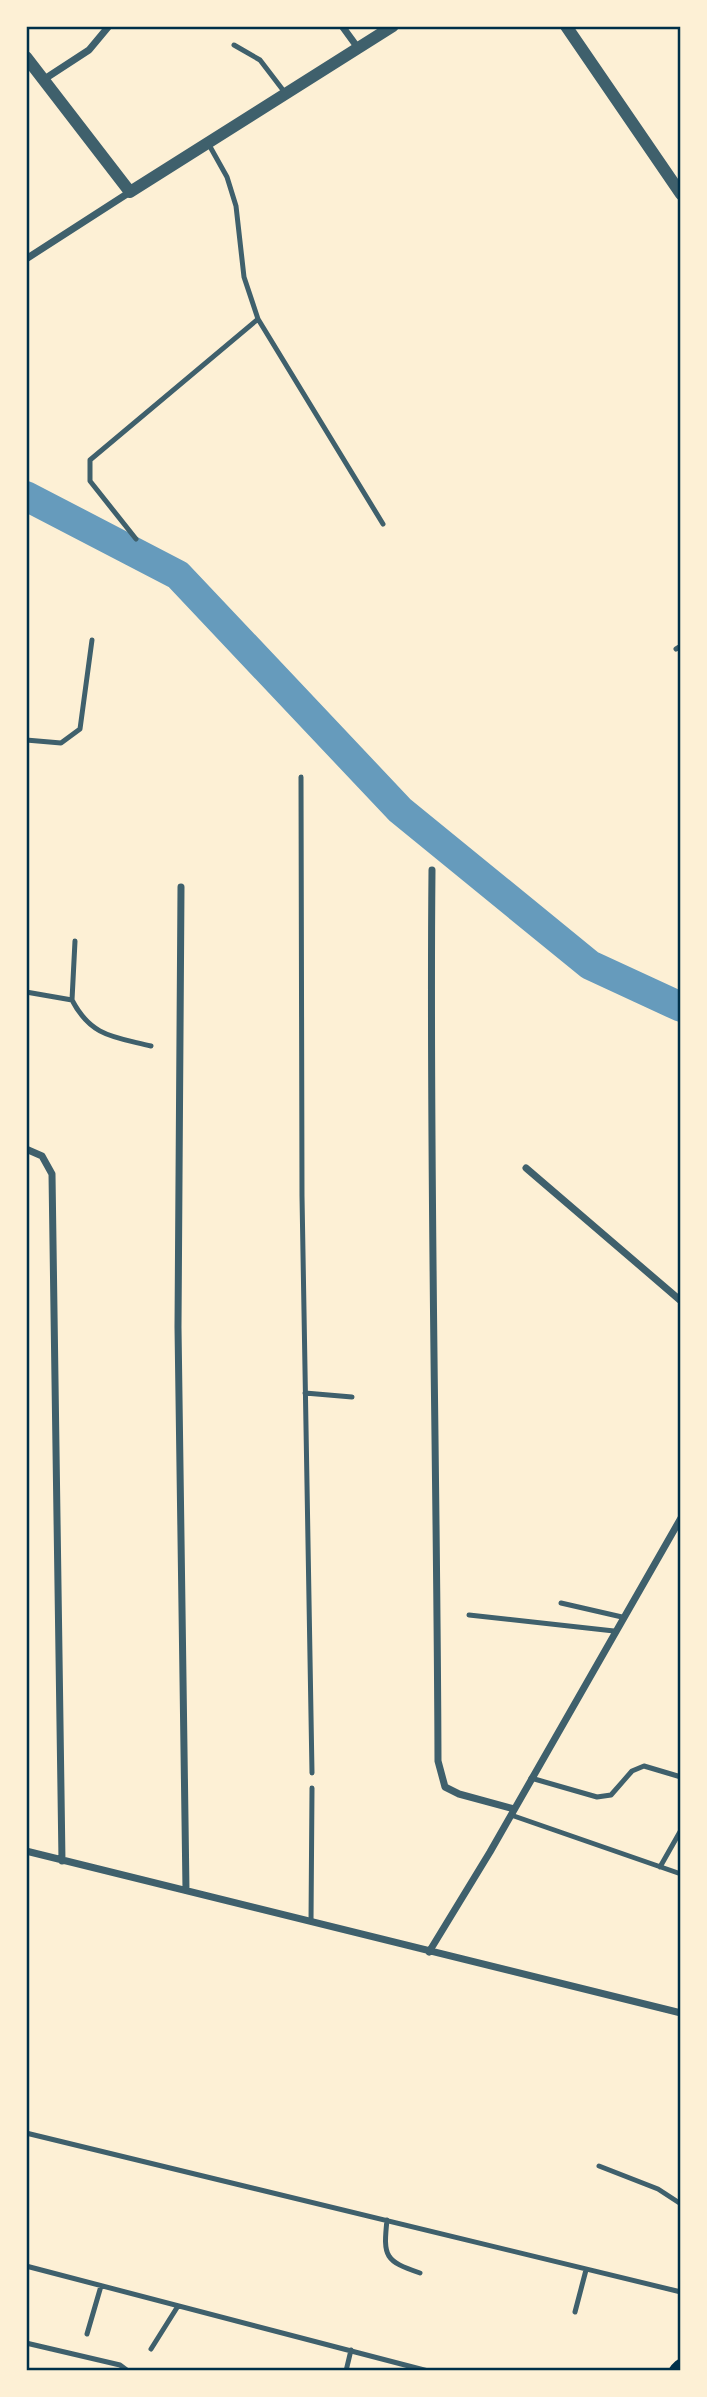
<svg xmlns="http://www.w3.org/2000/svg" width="707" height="2397" font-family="'Golos Text',sans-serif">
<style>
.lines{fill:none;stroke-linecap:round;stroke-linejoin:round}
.river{stroke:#669bbc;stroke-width:30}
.service{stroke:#3f606c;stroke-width:5}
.minor{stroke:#3f606c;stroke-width:7}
.tertiary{stroke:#3f606c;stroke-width:12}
.primary{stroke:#003049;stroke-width:16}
.neatline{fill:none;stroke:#003049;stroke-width:2.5}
</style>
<rect width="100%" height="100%" fill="#fdf0d5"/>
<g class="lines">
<!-- river -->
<path class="river" d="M 26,496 L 178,575 L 400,810 L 590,965 L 681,1007"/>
<!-- service -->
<path class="service" d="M 234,45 L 260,60 L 286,94
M 208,143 L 227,177 L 236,206 L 244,277 L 258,319 L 383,524
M 136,539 L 90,481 L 90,460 L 258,319
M 676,649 L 681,646
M 26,740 L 61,743 L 80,729 L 92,640
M 301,777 L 302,1196 L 312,1773
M 26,992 L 72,1000 C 91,1037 115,1037 151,1046
M 72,1000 L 75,941
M 305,1393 L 352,1397
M 561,1603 L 622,1617
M 469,1615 L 614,1631
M 531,1778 L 597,1797 L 611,1795 L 632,1771 L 644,1766 L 681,1777
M 511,1815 L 681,1874
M 660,1867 L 681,1830
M 311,1922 L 312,1788
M 26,2133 L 681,2292
M 599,2166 L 658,2189 L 681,2204
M 387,2220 C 383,2257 385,2261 420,2273
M 26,2266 L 428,2371
M 575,2312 L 586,2270
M 87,2334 L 101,2286
M 26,2343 L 120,2365 L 128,2371
M 151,2349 L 178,2306
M 346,2371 L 351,2350"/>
<!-- minor -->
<path class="minor" d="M 342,26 L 358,48
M 43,80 L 89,50 L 109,26
M 26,259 L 130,192
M 432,870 C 429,1167 437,1464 438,1761 L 445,1787 L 459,1794 L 514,1809
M 181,887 L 178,1327 L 186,1890
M 26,1149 L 42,1156 L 52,1174 L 62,1861
M 526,1168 L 681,1301
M 26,1851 L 681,2013
M 429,1952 L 490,1852 L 681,1518"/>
<!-- tertiary -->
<path class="tertiary" d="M 566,26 L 681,194
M 26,57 L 130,192 L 393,26"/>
<!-- primary -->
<path class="primary" d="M 677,2371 L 681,2367"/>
</g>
<!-- border -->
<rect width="707" height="2397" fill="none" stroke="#fdf0d5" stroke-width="56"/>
<rect x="28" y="28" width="651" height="2341" class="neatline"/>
</svg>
